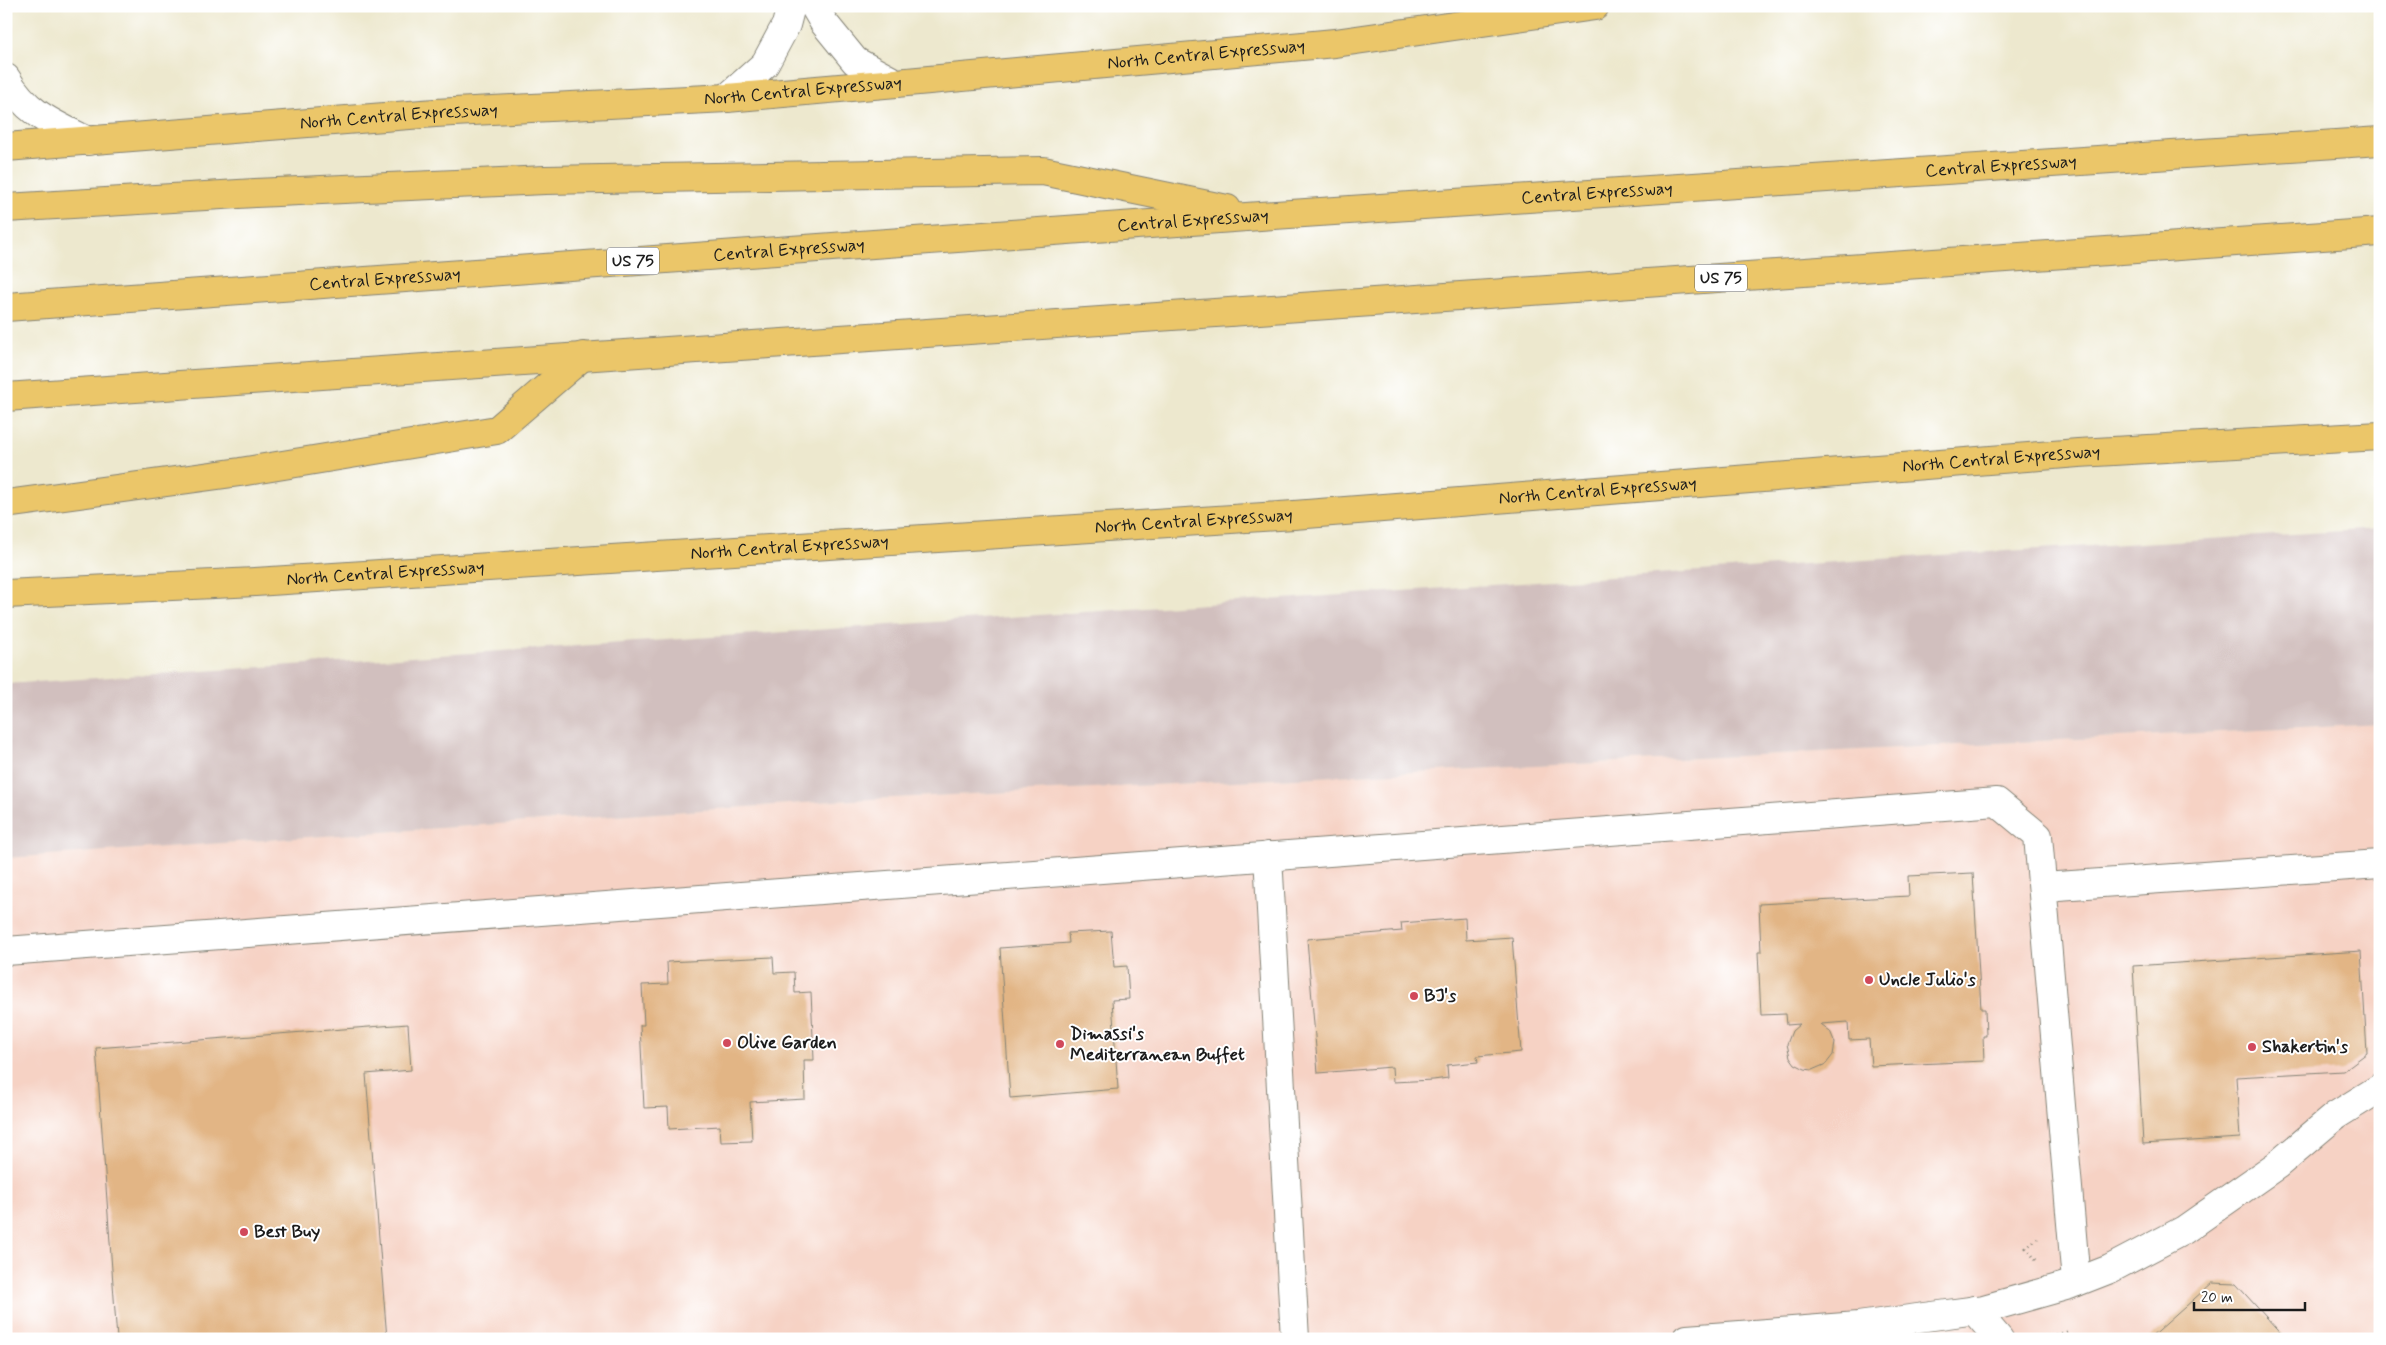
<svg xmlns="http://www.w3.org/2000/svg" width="2386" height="1345" font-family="Mynerve,sans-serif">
<rect width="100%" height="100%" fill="#fff"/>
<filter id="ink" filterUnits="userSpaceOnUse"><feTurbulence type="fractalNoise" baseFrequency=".02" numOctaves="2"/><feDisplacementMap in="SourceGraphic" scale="10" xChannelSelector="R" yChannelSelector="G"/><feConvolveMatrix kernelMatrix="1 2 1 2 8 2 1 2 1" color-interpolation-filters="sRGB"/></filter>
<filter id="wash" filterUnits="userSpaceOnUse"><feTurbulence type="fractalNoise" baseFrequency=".0096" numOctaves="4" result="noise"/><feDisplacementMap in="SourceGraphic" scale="20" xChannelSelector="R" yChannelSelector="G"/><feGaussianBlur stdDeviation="1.12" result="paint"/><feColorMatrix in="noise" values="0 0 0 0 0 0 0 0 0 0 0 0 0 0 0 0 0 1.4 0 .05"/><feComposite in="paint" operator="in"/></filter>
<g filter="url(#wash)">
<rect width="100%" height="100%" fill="#ede8ce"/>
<polygon fill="#f6d2c4" points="2380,724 2380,1339 6,1339 6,858 833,801"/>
<polygon fill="#d1bfbe" points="2380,529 2380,724 833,801 6,858 6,684 1956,554"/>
<g id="blocks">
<g fill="#e2b585">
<polygon points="1973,873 1981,1009 1985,1009 1986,1036 1983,1036 1984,1061 1871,1066 1869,1039 1849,1040 1848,1022 1821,1024 1830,1031 1835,1043 1833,1055 1826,1064 1812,1070 1805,1069 1795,1064 1790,1057 1787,1044 1792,1031 1800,1024 1787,1025 1786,1014 1761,1015 1758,952 1761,952 1759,904 1909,896 1908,876"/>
<polygon points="1465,918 1466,940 1512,937 1521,1052 1477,1056 1478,1062 1447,1065 1448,1078 1433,1080 1393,1082 1392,1067 1318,1073 1307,939 1402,931 1401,923"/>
<polygon points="1111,931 1114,967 1127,966 1129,999 1112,1000 1118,1089 1010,1098 1000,948 1069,943 1068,933"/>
<polygon points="2361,951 2367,1053 2343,1071 2236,1077 2240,1138 2143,1144 2133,966"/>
<polygon points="773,957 774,973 794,972 795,993 811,992 814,1060 804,1060 805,1099 750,1102 752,1141 721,1142 720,1126 669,1129 668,1107 644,1108 640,1025 644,1025 642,985 668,984 667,962"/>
<polygon points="408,1024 411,1070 366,1074 387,1339 117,1339 96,1048"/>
<polygon points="2212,1283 2236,1284 2286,1339 2149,1339"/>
</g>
</g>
</g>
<g filter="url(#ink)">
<use href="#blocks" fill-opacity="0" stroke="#848275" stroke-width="1"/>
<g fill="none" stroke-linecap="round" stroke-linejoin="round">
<defs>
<g id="minor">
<polyline points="814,6 824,23 855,61 896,83"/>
<path d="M6,78c21,36 46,45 82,63"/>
<polyline points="727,98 765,64 786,25 791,6"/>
<polyline points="1268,856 1295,1339"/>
<polyline points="2043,887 2380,864"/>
<polyline points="6,951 1997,802 2038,836 2076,1282"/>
<polyline points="1974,1310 1999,1339"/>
<polyline points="1687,1339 1858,1326 1940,1315 1984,1309 2069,1285 2110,1269 2184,1230 2277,1165 2335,1116 2380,1088"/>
</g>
<g id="major">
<path id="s1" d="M6,147l429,-34 292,-15 169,-15 439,-40 260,-37"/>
<path id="s2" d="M6,594l249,-12 1039,-67 784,-62 302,-17"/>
</g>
<g id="highway">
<polyline points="6,208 255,193 545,180 1043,171 1227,209"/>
<path id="s3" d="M6,307l1254,-91 1120,-75"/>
<polyline points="6,397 2380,232"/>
<polyline points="6,504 240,472 497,430 583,356"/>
</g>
</defs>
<use href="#minor" stroke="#848275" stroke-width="30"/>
<use href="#major" stroke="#848275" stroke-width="30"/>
<use href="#highway" stroke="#848275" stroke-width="30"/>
<g stroke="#848275" stroke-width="3" stroke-dasharray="1 4" stroke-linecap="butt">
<polyline points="2036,1260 2026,1248 2039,1237"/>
<polyline points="2042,1339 2070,1331"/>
</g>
<use href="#minor" stroke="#fff" stroke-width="28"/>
<use href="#major" stroke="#ebc669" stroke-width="28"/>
<use href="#highway" stroke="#ebc669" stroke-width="28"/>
</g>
</g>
<g fill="#d1495b" stroke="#fff" stroke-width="2">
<circle cx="1869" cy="980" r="5"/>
<circle cx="1414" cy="996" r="5"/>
<circle cx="727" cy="1043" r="5"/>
<circle cx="1060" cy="1044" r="5"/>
<circle cx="2252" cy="1047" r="5"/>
<circle cx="244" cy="1232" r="5"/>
</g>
<g text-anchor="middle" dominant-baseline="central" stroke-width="4" stroke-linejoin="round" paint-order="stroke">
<g fill="#fff" stroke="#606060" stroke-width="1">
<rect x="607" y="247.5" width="52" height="27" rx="4"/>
<rect x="1695" y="264.5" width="52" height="27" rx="4"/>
</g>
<g font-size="16" font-weight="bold" fill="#1c1c1c">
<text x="633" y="261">US 75</text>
<text x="1721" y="278">US 75</text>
</g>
<g font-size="18" fill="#1c1c1c" stroke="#fff">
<text stroke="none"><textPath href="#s1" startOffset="1204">North Central Expressway</textPath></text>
<text stroke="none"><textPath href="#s1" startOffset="799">North Central Expressway</textPath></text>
<text stroke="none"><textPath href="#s1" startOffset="394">North Central Expressway</textPath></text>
<text stroke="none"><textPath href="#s3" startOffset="2000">Central Expressway</textPath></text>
<text stroke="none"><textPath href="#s3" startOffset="1595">Central Expressway</textPath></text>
<text stroke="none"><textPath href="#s3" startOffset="1190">Central Expressway</textPath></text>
<text stroke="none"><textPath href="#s3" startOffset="785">Central Expressway</textPath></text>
<text stroke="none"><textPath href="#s3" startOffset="380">Central Expressway</textPath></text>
<text stroke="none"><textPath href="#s2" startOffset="2000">North Central Expressway</textPath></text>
<text stroke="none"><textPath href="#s2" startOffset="1595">North Central Expressway</textPath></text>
<text stroke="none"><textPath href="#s2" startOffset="1190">North Central Expressway</textPath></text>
<text stroke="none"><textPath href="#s2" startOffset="785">North Central Expressway</textPath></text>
<text stroke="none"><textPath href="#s2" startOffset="380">North Central Expressway</textPath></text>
</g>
<g font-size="18" font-weight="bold" fill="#1c1c1c" stroke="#fff" text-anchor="start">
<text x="1879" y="980">Uncle Julio's</text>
<text x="1424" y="996">BJ's</text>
<text x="1070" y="1034">Dimassi's<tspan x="1070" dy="21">Mediterranean Buffet</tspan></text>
<text x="737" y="1043">Olive Garden</text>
<text x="2262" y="1047">Shakertin's</text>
<text x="254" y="1232">Best Buy</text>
</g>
</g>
<rect width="2386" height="1345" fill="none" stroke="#fff" stroke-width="25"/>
<path d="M2194 1302v8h111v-8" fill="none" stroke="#1c1c1c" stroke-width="2.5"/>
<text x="2201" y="1302" font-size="15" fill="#1c1c1c" stroke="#ffffff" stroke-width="4" paint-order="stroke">20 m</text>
</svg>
